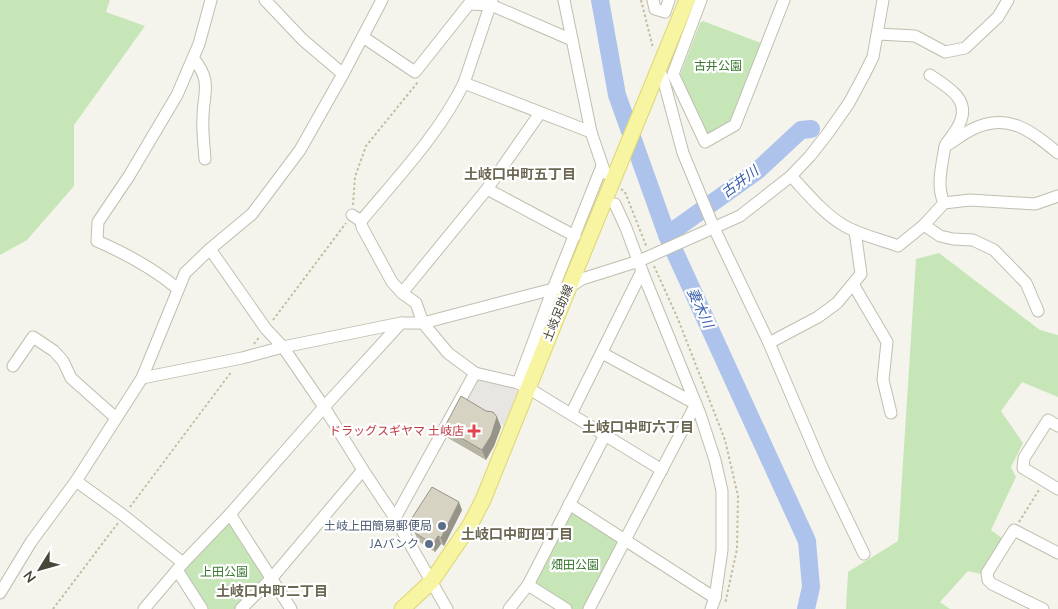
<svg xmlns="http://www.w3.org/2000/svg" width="1058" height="609" font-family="'Nunito Sans','Noto Sans JP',sans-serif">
<rect width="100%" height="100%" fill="#f5f4ec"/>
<g fill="#c6e6b8">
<polygon points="0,0 110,0 106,12 145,26 74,125 74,186 27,240 0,255"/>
<polygon points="703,21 761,43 762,46 732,122 708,135 680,75 700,23"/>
<polygon points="939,253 1040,330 1058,335 1058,397 1022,382 1001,411 1023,443 1011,467 1016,477 991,530 1002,538 981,574 968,571 940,602 950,609 846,609 848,572 898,541 916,259"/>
<polygon points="575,512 617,540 618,543 583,609 571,609 535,585 535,580 571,514"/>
<polygon points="228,519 264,577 235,609 205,609 183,570"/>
</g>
<polygon fill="#e7e6e3" points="477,376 522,388 505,427 463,404"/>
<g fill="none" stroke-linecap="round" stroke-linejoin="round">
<g stroke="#adc3ec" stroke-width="18">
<polyline points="600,0 617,95 667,235 807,541 811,587 806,609"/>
<polyline points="667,235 757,171 801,130 811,129"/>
</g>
<defs>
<g id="minor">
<polyline points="265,0 303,40 343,74"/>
<polyline points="564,0 591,132 605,173"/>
<polyline points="653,0 655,9 665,12 669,0"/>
<polyline points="701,0 673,74 705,142 735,125 784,0"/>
<polyline points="878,34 915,36 945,52 965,48 998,17 1008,0"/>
<polyline points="363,37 415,72 469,4 491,5 572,40"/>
<path d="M193,58c19,23 11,32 10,58 -1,14 1,29 2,43"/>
<polyline points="658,70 663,78 683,153 714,228 769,343 822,467 864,554"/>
<path d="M930,75c16,11 39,23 31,45 -3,9 -10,17 -15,24"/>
<polyline points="464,83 492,0"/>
<path d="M791,176c16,17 32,37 52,49 16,10 37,14 55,21l26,-21 20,-22 26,-3 65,4 23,-8"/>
<polyline points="487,189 575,236"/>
<path d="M944,203c-8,-17 -2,-38 1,-57 9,-4 17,-12 26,-16 36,-19 60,1 87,23"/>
<polyline points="615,204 626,228 642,271 700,414 715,460 722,491 722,550 715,598 711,609"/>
<polyline points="352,215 361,221 362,227 392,282 402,293 416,303 423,323 448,353 475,373 518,383 528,388 662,470"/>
<path d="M361,221c36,-43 78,-87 103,-138l127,49"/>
<polyline points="924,225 940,236 953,239 973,240 994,250 1026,283 1038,311"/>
<polyline points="210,249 266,329 283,347 324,407 363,470 395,518 447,609"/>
<polyline points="853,284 887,342 883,380 891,413"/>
<path d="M178,289c-25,-21 -51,-35 -81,-48l1,-19 31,-46 48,-81 22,-51 12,-44"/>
<polyline points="402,293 487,189 540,113"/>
<polyline points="769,343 818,317 837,303 861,274 855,231"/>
<polyline points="13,366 33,337 54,351 63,361 71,378 116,418"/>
<polyline points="142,378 242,358 283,347 401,323 423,323 553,289 568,288 582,279 639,261 740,216 791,176 810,156 828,133 849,103 864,75 873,57 883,0"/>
<polyline points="518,383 553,289 602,166"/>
<polyline points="571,414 642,271"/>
<polyline points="1058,426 1048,420 1024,458 1023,468 1058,489"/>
<polyline points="76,481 123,515 183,563"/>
<polyline points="569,504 715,598"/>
<polyline points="230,514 291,609"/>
<polyline points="395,518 475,373"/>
<polyline points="177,570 202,609"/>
<polyline points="528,585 566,609"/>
<polyline points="0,593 31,542 76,481 142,378 185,273 210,249 252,214 300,150 343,74 382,0"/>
<polyline points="144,609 183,563 230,514 324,407 401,323"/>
<polyline points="241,609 271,579 363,470"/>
<polyline points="509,609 528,585 605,435"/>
<polyline points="589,609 696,404 602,353"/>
<polyline points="1043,609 992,584 988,580 987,573 1014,530 1058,553"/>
</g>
<path id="major" d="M402,609l29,-27 39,-57 13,-25c67,-167 135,-334 204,-500"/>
</defs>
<use href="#minor" stroke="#c0beaf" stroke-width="13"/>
<use href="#major" stroke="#dcd672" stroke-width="17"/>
<g stroke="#c1bda1" stroke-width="2" stroke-dasharray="2.5 2.5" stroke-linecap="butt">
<polyline points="641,0 653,48"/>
<polyline points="621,189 625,192 647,248"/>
<polyline points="353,205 355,177 366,146 418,82"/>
<polyline points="654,266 678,319 725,440 738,496 737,549 725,604"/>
<polyline points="273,320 346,223"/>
<polyline points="254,344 260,336"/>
<polyline points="130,507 232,371"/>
<polyline points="1019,522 1039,490"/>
<polyline points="53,609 118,523"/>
</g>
<use href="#minor" stroke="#fff" stroke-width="11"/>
<use href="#major" stroke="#f7f4a2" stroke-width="15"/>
</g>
<g fill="#b8b5a7">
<polygon points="497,417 501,427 494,446 486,460 448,438 444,428"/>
<polygon points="462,510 444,546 441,544 435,552 418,541 415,533"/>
</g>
<g fill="#969488">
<polygon points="497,417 501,427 494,446 486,460 482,450"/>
<polygon points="459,502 462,510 444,546 441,538"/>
<polygon points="438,536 441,544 435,552 433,544"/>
</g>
<g fill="#d6d3c2" stroke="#969488">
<polygon points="461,396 486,411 493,412 497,417 491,436 482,450 444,428"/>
<polygon points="432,487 459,502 441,538 438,536 433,544 415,533 412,518"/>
</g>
<path fill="#e0444e" stroke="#fff" stroke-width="2" d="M471.5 423.5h5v5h5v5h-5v5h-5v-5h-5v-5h5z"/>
<g fill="#5c6f8a" stroke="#fff" stroke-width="2">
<circle cx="442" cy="526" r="5"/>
<circle cx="429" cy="544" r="5"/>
</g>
<g text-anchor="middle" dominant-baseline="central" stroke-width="4.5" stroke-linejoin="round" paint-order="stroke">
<g font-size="12" fill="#3a7830" stroke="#fff">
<text x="718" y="66">古井公園</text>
<text x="575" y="565">畑田公園</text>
<text x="224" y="572">上田公園</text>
</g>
<g font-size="12" fill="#49473a" stroke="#fff">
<text transform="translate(558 313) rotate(-68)">土岐足助線</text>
</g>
<g font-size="12" fill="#be3a42" stroke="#fff" text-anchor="end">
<text x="464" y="431">ドラッグスギヤマ 土岐店</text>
</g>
<g font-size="12" fill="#4e5e75" stroke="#fff" text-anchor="end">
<text x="432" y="526">土岐上田簡易郵便局</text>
<text x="419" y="544">JAバンク</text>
</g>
<g font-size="14" font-weight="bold" fill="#6b6752" stroke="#fff">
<text x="520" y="174">土岐口中町五丁目</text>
<text x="638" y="427">土岐口中町六丁目</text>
<text x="517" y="534">土岐口中町四丁目</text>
<text x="272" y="591">土岐口中町二丁目</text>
</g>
<g font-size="14" font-style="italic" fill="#3960ae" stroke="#fff">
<text transform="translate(740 182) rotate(-37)">古井川</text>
<text transform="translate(700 308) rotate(65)">妻木川</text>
</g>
</g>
<g transform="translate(40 569) rotate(233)" stroke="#ffffff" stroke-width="4" paint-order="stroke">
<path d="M0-4L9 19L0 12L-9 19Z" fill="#49473a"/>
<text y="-8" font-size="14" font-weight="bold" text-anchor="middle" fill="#49473a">N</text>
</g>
</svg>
